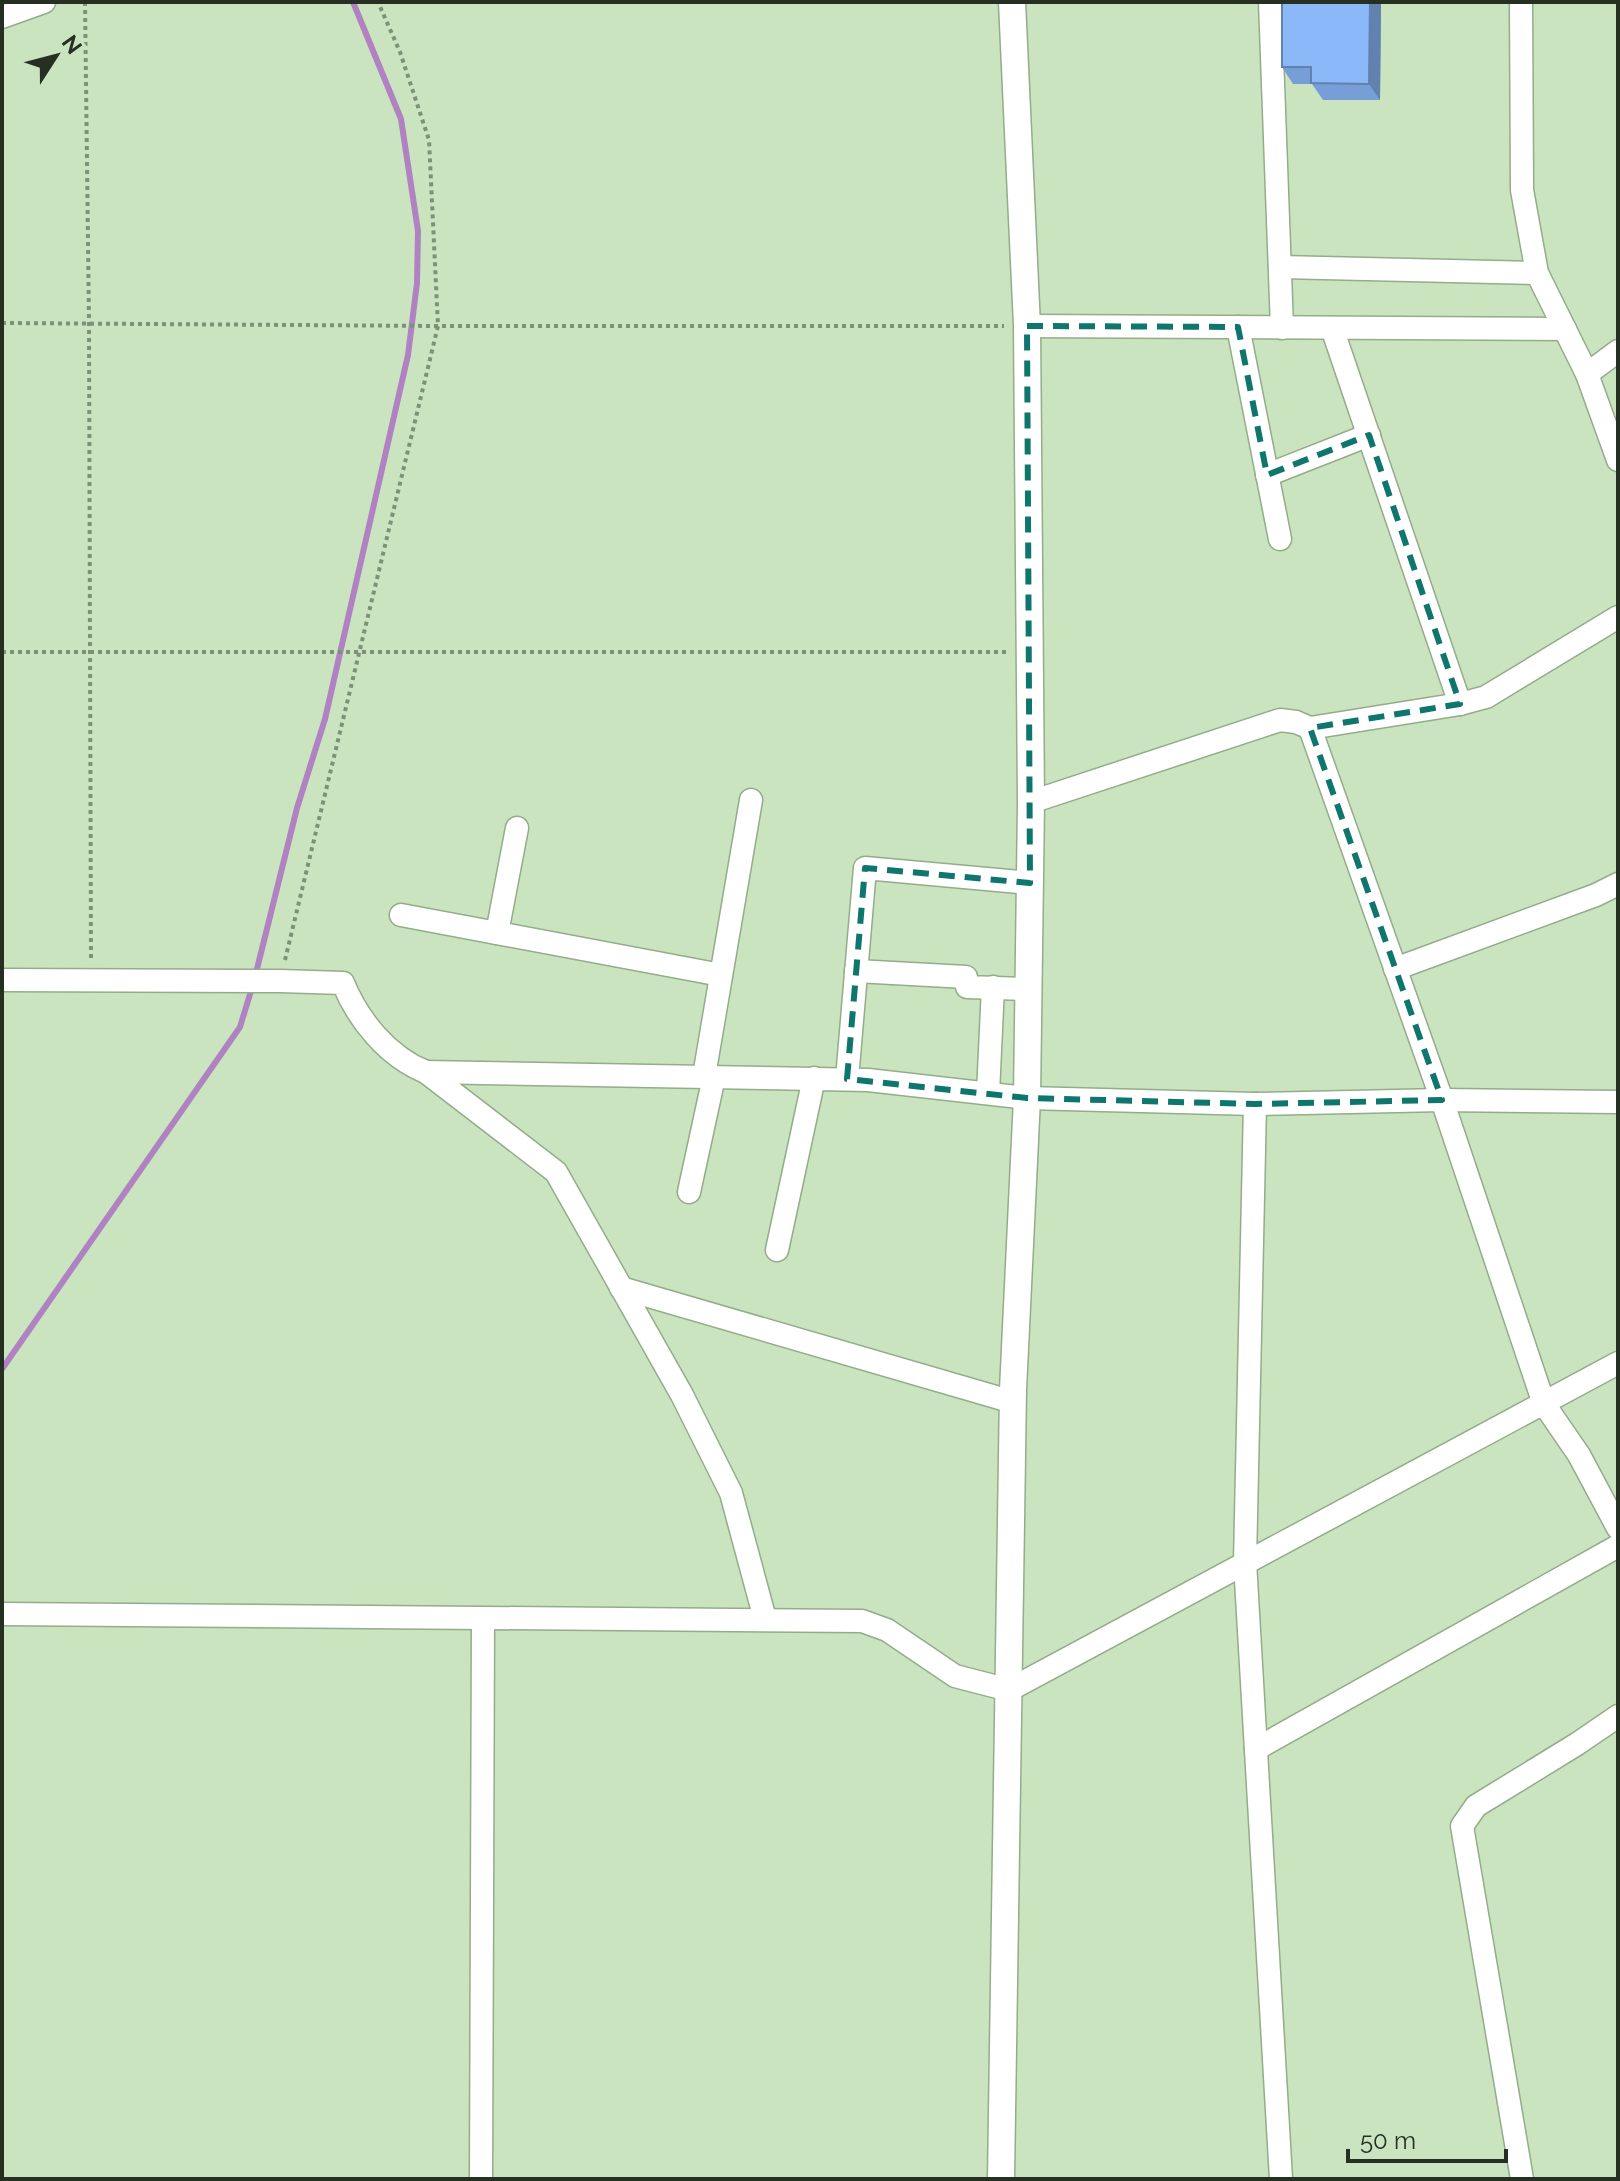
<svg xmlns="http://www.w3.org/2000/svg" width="1620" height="2181" font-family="Raleway,sans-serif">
<rect width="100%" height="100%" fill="#cae4c0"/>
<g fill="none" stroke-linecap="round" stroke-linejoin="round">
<polyline stroke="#b182c2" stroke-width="6" points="2,1369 240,1027 254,981 297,808 325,719 408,355 417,283 418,231 401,119 353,2"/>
<defs>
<g id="minor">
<polyline points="1270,2 1282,328"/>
<polyline points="1521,2 1522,190 1537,273 1587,374 1618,460"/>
<polyline points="2,17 44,2"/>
<polyline points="1280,267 1537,273"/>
<polyline points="1027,326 1565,329"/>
<polyline points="1238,327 1280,539"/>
<polyline points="1332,328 1460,704"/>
<polyline points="1587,374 1618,351"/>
<polyline points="1267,475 1369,435"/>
<polyline points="1310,728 1442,1100 1544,1404 1579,1455 1618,1528"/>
<polyline points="1031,802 1280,720 1296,722 1310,728 1460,704 1486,697 1618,617"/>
<polyline points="401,915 721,975"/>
<polyline points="497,933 517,828"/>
<polyline points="1395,969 1596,895 1618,884"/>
<polyline points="856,971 966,977 967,987 1029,989"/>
<path d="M2,980l278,1 63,2c15,37 45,74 83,89l130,100 126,223 49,98 34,126"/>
<polyline points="426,1072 868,1080 1027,1098 1255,1104 1442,1100 1618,1102"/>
<polyline points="704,1076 751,800"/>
<polyline points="847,1079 865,868 1030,883"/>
<polyline points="988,1093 993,987"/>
<polyline points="1255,1104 1245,1562 1281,2179"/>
<polyline points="689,1192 714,1077"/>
<polyline points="777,1250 814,1078"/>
<polyline points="621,1288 1013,1402"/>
<polyline points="2,1614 862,1621 887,1630 955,1676 1009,1690 1618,1363"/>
<polyline points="1256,1749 1618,1546"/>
<polyline points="481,2179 483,1619"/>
<polyline points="1522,2179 1462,1826 1476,1806 1577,1744 1618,1716"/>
</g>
<polyline id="tertiary" points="1001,2179 1013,1390 1027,1098 1031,802 1027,326 1012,2"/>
</defs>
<use href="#minor" stroke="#93ac8a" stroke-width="25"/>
<use href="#tertiary" stroke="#93ac8a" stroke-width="29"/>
<g stroke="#7e9177" stroke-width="4" stroke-dasharray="4 4" stroke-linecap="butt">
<polyline points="85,2 89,322 91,960"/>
<polyline points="2,323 438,326 1004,326"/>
<polyline points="2,652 1008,652"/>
<polyline points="285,960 438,326 429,140 400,52 378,2"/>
</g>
<use href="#minor" stroke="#fff" stroke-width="22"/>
<use href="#tertiary" stroke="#fff" stroke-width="26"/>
</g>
<polygon fill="#779ed6" points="1282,2 1381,2 1380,100 1323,100 1312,84 1293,84 1282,67"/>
<polygon fill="#6181ae" points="1370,2 1381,2 1380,100 1369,84"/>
<polygon fill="#8ab8f9" stroke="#6181ae" stroke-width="2" points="1282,2 1370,2 1369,84 1311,83 1311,67 1282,67"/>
<path fill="none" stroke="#0f766e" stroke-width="6" stroke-dasharray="16 10" stroke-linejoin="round" d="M1027,326l211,1 29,148 102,-40 91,269 -150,24 132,372 -187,4 -228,-6 -180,-19 18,-211 165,15z"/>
<rect width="1620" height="2181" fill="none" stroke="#263022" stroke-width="8"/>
<g transform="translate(56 56) rotate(54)" stroke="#cae4c0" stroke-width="6" paint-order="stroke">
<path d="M0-6L14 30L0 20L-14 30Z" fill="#263022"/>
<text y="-12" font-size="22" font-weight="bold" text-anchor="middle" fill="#263022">N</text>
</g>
<path d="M1348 2149v12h158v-12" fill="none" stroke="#263022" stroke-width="4"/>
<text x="1360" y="2149" font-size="24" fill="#263022" stroke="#cae4c0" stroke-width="6" paint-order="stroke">50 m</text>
</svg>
